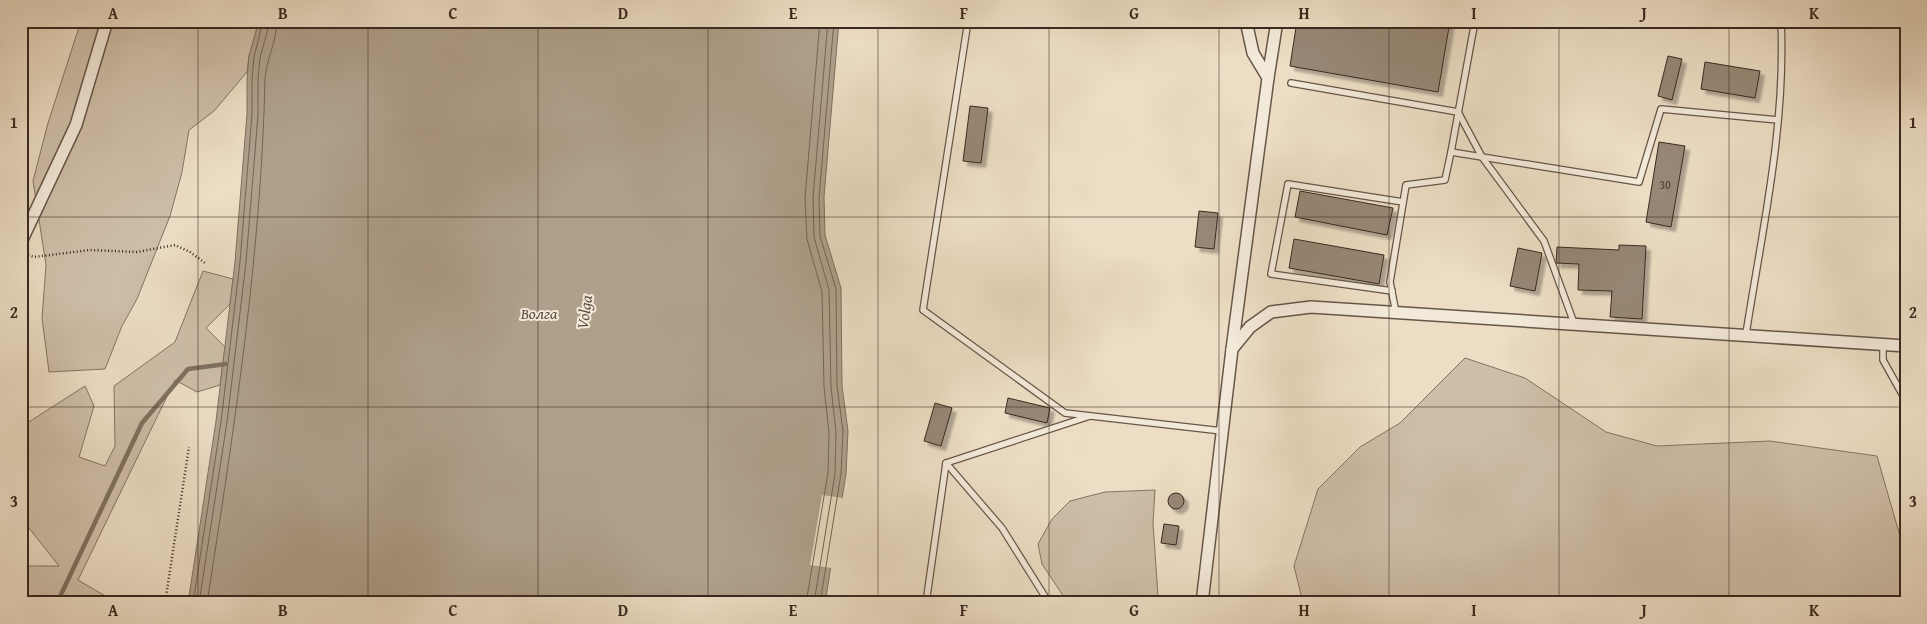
<svg xmlns="http://www.w3.org/2000/svg" width="1927" height="624" font-family="'Gentium Book Plus',serif">
<defs>
<filter id="shadow"><feDropShadow dx="4.5" dy="4.5" stdDeviation="1" flood-color="#0004"/></filter>
</defs>
<rect width="100%" height="100%" fill="#ecddc4"/>
<filter id="stains"><feTurbulence type="fractalNoise" baseFrequency=".004" numOctaves="4"/><feColorMatrix values="0 0 0 0 .2 0 0 0 0 .09 0 0 0 0 .02 0 0 0 .5 -.17"/></filter>
<radialGradient id="worn" r=".72"><stop offset=".6" stop-color="#630" stop-opacity="0"/><stop offset="1" stop-color="#630" stop-opacity=".3"/></radialGradient>
<g fill="#cebea8" stroke="#847464">
<polygon points="81,21 259,21 249,56 247,72 214,111 189,130 182,172 170,216 137,299 122,326 105,369 49,372 42,318 46,265 33,181 48,123"/>
<polygon points="203,271 233,279 230,304 206,328 225,347 220,385 197,392 175,380 78,580 107,597 110,603 21,603 21,566 59,566 21,518 21,427 85,386 94,406 79,457 105,466 115,446 114,386 175,342"/>
<polygon points="1465,358 1525,378 1606,432 1657,446 1770,441 1877,456 1906,557 1906,603 1303,603 1294,566 1318,489 1360,447 1400,423"/>
<polygon points="1155,490 1153,523 1158,596 1154,603 1068,603 1042,564 1038,544 1052,519 1070,501 1105,492"/>
</g>
<polygon fill="#afa08c" stroke="#807060" points="259,21 839,21 824,197 825,235 841,288 842,386 848,431 846,474 825,603 188,603 216,421 235,262 247,114 247,79 249,56"/>
<polygon fill="#ecddc4" points="822,495 843,498 832,568 810,565"/>
<g fill="none" stroke-linecap="round" stroke-linejoin="round">
<g stroke="#746456" stroke-width="1">
<polyline points="193,603 221,422 240,262 252,114 252,79 254,57 263,21"/>
<polyline points="199,603 227,422 246,262 258,115 258,79 260,58 270,21"/>
<path d="M207,603c27,-173 54,-347 58,-523 1,-20 12,-39 12,-59"/>
<polyline points="806,603 828,473 829,432 824,387 822,292 807,239 805,198 820,21"/>
<polyline points="814,603 835,474 836,432 831,387 829,290 814,237 813,198 828,21"/>
<polyline points="820,603 841,474 843,431 837,386 836,289 820,236 819,198 834,21"/>
</g>
<polyline stroke="#807060" stroke-width="4.5" points="57,603 142,423 188,369 226,364"/>
</g>
<g fill="#978775" stroke="#3a291f" filter="url(#shadow)">
<polygon points="1297,21 1450,21 1438,92 1290,66"/>
<polygon points="1668,56 1682,59 1672,100 1658,96"/>
<polygon points="1705,62 1760,71 1755,98 1701,89"/>
<polygon points="970,106 988,108 981,163 963,161"/>
<polygon points="1659,142 1685,146 1671,227 1646,222"/>
<polygon points="1300,191 1393,208 1387,235 1295,217"/>
<polygon points="1199,211 1218,213 1214,249 1195,247"/>
<polygon points="1294,239 1384,255 1379,284 1289,268"/>
<polygon points="1619,245 1646,246 1642,319 1610,317 1612,291 1578,290 1579,264 1556,263 1557,247 1619,250"/>
<polygon points="1518,248 1542,253 1535,291 1510,286"/>
<polygon points="1008,398 1050,408 1047,423 1005,413"/>
<polygon points="935,403 952,408 941,446 924,441"/>
<circle cx="1176" cy="501" r="8"/>
<polygon points="1164,524 1179,526 1176,545 1161,543"/>
</g>
<g fill="none" stroke-linecap="round" stroke-linejoin="round">
<defs>
<g id="lane">
<polyline points="968,21 923,310 1065,413 1222,431"/>
<polyline points="1475,21 1451,152 1639,182 1661,109 1778,120"/>
<polyline points="1291,83 1458,112 1482,157 1544,241 1574,323"/>
<polyline points="1392,291 1271,274 1288,184 1403,202"/>
<polyline points="1396,313 1390,282 1406,185 1445,180 1451,152"/>
<path d="M1746,334c16,-103 40,-208 35,-313"/>
<polyline points="1883,344 1883,360 1906,401"/>
<polyline points="946,463 1002,528 1049,603"/>
<polyline points="926,603 946,463 1090,416"/>
</g>
<g id="street">
<polyline points="1268,78 1277,21"/>
<polyline points="21,242 76,125 107,21"/>
<polyline points="1232,349 1250,327 1271,312 1311,307 1906,346"/>
<polyline points="1202,603 1232,349 1268,78 1253,53 1246,21"/>
</g>
</defs>
<use href="#lane" stroke="#665648" stroke-width="8"/>
<use href="#street" stroke="#665648" stroke-width="14"/>
<g stroke="#3a291f" stroke-width="2.5" stroke-dasharray="1 2.5" stroke-linecap="butt">
<polyline points="25,254 34,257 90,250 137,252 175,245 190,252 205,263"/>
<polyline points="165,603 189,447"/>
</g>
<use href="#lane" stroke="#f3e9d9" stroke-width="5.5"/>
<use href="#street" stroke="#f3e9d9" stroke-width="11"/>
</g>
<path fill="none" stroke="#3a291f" stroke-width="1" stroke-opacity="0.55" d="M198,21v582M368,21v582M538,21v582M708,21v582M878,21v582M1049,21v582M1219,21v582M1389,21v582M1559,21v582M1729,21v582M21,217h1885M21,407h1885"/>
<g text-anchor="middle" dominant-baseline="central" stroke-width="4" stroke-linejoin="round" paint-order="stroke">
<g font-size="12" fill="#514034">
<text x="1665" y="184">30</text>
</g>
<g font-size="16" font-style="italic" fill="#5d4d40" stroke="#f3e9d9">
<text transform="translate(584 312) rotate(-82)">Volga</text>
<text x="539" y="313">Волга</text>
</g>
</g>
<rect width="1927" height="624" fill="none" stroke="#ecddc4" stroke-width="55"/>
<rect x="28" y="28" width="1872" height="568" fill="none" stroke="#3a291f" stroke-width="2"/>
<g font-size="16" text-anchor="middle" font-weight="bold" fill="#3a291f">
<text x="113" y="19">A</text>
<text x="283" y="19">B</text>
<text x="453" y="19">C</text>
<text x="623" y="19">D</text>
<text x="793" y="19">E</text>
<text x="964" y="19">F</text>
<text x="1134" y="19">G</text>
<text x="1304" y="19">H</text>
<text x="1474" y="19">I</text>
<text x="1644" y="19">J</text>
<text x="1814" y="19">K</text>
<text x="14" y="128">1</text>
<text x="1913" y="128">1</text>
<text x="14" y="318">2</text>
<text x="1913" y="318">2</text>
<text x="14" y="507">3</text>
<text x="1913" y="507">3</text>
<text x="113" y="616">A</text>
<text x="283" y="616">B</text>
<text x="453" y="616">C</text>
<text x="623" y="616">D</text>
<text x="793" y="616">E</text>
<text x="964" y="616">F</text>
<text x="1134" y="616">G</text>
<text x="1304" y="616">H</text>
<text x="1474" y="616">I</text>
<text x="1644" y="616">J</text>
<text x="1814" y="616">K</text>
</g>
<rect width="100%" height="100%" filter="url(#stains)"/>
<rect width="100%" height="100%" fill="url(#worn)"/>
</svg>
